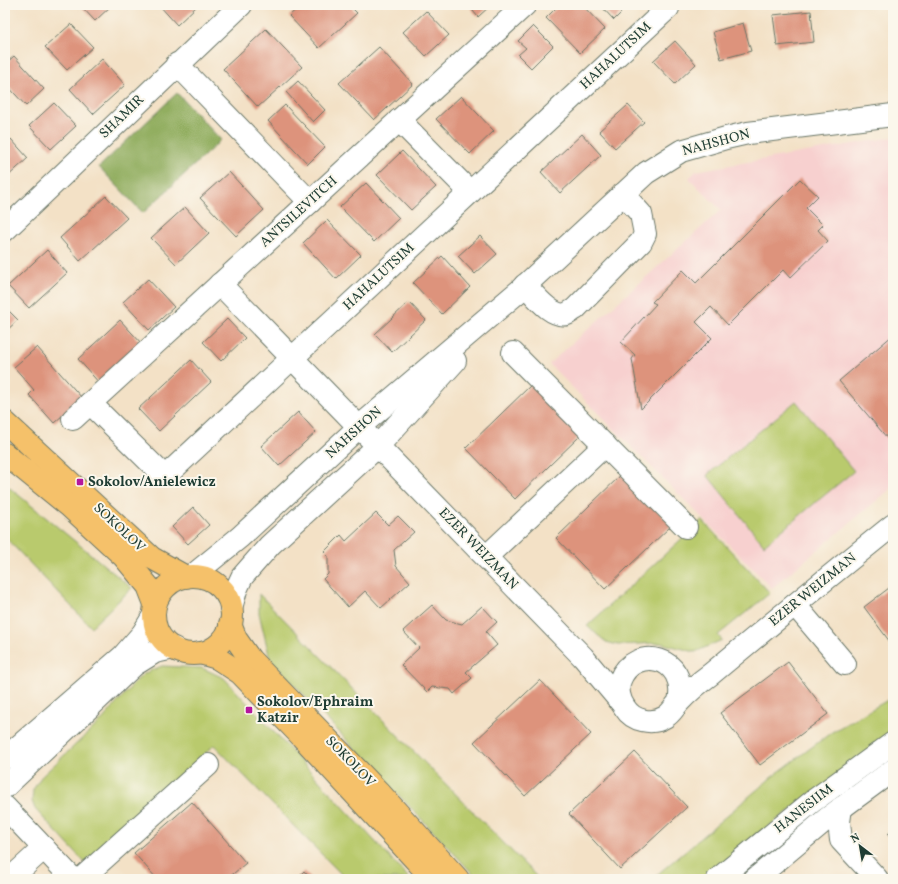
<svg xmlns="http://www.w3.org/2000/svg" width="898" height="884" font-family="Vollkorn,serif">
<rect width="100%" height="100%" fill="#fbf7ec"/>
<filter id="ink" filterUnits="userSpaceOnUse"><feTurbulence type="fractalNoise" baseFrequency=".025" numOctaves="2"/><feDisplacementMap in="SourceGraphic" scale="8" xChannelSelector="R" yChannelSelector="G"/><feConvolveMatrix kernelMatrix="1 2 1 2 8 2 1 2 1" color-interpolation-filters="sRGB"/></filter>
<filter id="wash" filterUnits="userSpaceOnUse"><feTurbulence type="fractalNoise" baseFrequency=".012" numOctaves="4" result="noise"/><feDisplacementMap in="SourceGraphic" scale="16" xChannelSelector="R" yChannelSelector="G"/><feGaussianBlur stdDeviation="0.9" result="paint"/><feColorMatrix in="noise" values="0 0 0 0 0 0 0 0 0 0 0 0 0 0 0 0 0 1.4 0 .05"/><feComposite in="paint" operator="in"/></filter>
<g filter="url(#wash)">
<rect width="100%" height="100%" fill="#f3e1c6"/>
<polygon fill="#f7d0cf" points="893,137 893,487 772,588 549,364 721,210 689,178 696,171"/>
<g fill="#b9ca6d" stroke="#6c8450">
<polygon points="796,401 854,471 764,545 707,475"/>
<polygon points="5,484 132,588 91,627 5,537"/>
<polygon points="702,520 770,593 718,635 722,640 695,652 660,643 618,645 606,642 587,626"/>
<polygon points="259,594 539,879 478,879 270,659 259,613"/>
<polygon points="162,666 202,668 224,678 408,877 406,879 346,879 214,745 88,866 35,809 32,801 33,790 41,777 102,720 136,681 145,673"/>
<polygon points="893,697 893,735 778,819 705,879 652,879 772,777 832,732"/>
</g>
<polygon fill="#92ae60" stroke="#58764a" points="177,93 221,140 143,213 99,167"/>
<g id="blocks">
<g fill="#dd937c">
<polygon points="80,5 112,5 95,21"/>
<polygon points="159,5 198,5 177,25"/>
<polygon points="301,5 349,5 357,13 319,48 289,16"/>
<polygon points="468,5 491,5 478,17"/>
<polygon points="559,5 582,5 605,29 580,53 546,18"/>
<polygon points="600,5 629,5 614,20"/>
<polygon points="426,11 449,35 426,56 403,32"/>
<polygon points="811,11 814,42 777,46 773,15"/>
<polygon points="743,23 751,51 721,59 713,32"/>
<polygon points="71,24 93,47 67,70 45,47"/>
<polygon points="533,26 553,46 531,68 518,55 526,48 518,41"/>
<polygon points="266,29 302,67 258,107 223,69"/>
<polygon points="675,41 696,64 675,84 653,61"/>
<polygon points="379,47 413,84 374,120 339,83"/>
<polygon points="14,56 44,89 26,106 5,83 5,64"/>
<polygon points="102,59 125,85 93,114 70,89"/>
<polygon points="298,81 325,110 313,122 286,92"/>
<polygon points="461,96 494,131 470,154 436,119"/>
<polygon points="54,103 76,126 51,149 29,126"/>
<polygon points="285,105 325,147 308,164 268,121"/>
<polygon points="628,105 644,122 615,148 599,131"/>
<polygon points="582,134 601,155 560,193 541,172"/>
<polygon points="11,139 28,158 5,179 5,144"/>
<polygon points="402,151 436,187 411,210 377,175"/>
<polygon points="229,172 264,210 236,236 200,198"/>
<polygon points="800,179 818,196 806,208 823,225 818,230 828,241 790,278 783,270 728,325 711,307 696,322 712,338 641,409 632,359 635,355 621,342 656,304 652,302 683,270 696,283"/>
<polygon points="366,183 399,218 374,242 340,207"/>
<polygon points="106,196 127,218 80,261 60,238"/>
<polygon points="185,207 209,233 176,264 151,238"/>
<polygon points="327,220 361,255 336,279 303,243"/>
<polygon points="480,236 497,254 475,274 458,256"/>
<polygon points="47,250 67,273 29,308 8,286"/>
<polygon points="442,256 470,287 442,314 413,283"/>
<polygon points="148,279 174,307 149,330 123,302"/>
<polygon points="409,302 426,320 392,352 375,334"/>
<polygon points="5,307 18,320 5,332"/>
<polygon points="227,319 245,338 221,361 203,342"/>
<polygon points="120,320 143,345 100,384 78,359"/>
<polygon points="893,335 893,445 839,381"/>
<polygon points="37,347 82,398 54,423 29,395 34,390 14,367"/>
<polygon points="191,360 211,382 159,431 138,409"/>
<polygon points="532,384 581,435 515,499 466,448"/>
<polygon points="298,412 316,432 279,466 261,446"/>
<polygon points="622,474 672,525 605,589 556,538"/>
<polygon points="193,507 209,525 188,544 172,527"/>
<polygon points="376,513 388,525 398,516 414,532 394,550 396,566 410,582 381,608 365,591 348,607 323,579 328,574 328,556 324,552 341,535 346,541"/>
<polygon points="893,585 893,646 864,607"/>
<polygon points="432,605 446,620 462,624 482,606 497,622 486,632 497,645 466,672 472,678 454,694 450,689 432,687 427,692 401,665 419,648 403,631"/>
<polygon points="788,662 828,714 760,765 720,713"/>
<polygon points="540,680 591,734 525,796 474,742"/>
<polygon points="635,752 687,807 620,869 569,814"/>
<polygon points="192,802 246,863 227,879 157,879 134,853"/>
<polygon points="893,829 893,840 888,834"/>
<polygon points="304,871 311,879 296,879"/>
</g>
</g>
</g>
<g filter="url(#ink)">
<use href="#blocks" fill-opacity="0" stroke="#697667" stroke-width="1"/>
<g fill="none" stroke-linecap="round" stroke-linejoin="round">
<defs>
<g id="minor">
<polyline points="177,64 310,202"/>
<polyline points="399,120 470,192"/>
<polyline points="5,230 241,5"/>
<polyline points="220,284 583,657 620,701"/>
<path d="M525,285c10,10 26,33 42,29 2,-1 6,-4 8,-5l66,-67 4,-8 -4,-20 -18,-20"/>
<polyline points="513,353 686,527"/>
<polyline points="90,403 161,473 170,472 668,8"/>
<polyline points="73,419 525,5"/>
<polyline points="486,557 605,445"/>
<polyline points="192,576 240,537 359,427 518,292 646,173 681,151 726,138 748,133 893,115"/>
<polyline points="795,605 845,664"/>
<polyline points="231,608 236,590 242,577 270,545 378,446 455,361"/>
<path d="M679,702c10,-46 -45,-58 -59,-22 -3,9 -1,20 5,28 8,13 27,17 40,9 7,-4 9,-10 14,-15 9,-10 21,-20 32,-28 60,-50 121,-100 182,-149"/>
<polyline points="5,758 123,656 143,633 154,615"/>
<polyline points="5,787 134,665 155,652 174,648"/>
<polyline points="5,807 73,879"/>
<polyline points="841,808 839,822 841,840 877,879"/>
<polyline points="10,879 44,848"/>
<polyline points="81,879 208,765"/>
<polyline points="718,879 813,801 893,743"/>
<polyline points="755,879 829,817 893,770"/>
</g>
<g id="major">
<polyline points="5,422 152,558 186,577"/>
<polyline points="5,454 69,506 124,557 148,586 155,604"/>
<circle cx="193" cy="615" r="39"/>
<polyline points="230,624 236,639 250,659 379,792 458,879"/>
<polyline points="200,653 217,658 240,673 302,737 433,879"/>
</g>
</defs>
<use href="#minor" stroke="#697667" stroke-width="24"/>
<use href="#major" stroke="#697667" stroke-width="24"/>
<use href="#minor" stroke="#fff" stroke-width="22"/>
<use href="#major" stroke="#f5c16b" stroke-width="22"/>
</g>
</g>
<g fill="#b5179e" stroke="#fbf7ec" stroke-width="1.5">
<rect x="76" y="478" width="8" height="8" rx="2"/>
<rect x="245" y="706" width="8" height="8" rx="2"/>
</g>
<g text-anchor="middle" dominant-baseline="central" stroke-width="4" stroke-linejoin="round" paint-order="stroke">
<g font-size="14" fill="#1f3d34" stroke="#fbf7ec">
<text transform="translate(616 56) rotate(-43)">HAHALUTSIM</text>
<text transform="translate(122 117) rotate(-44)">SHAMIR</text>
<text transform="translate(716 143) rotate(-15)">NAHSHON</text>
<text transform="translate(299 212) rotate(-42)">ANTSILEVITCH</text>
<text transform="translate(379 277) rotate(-43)">HAHALUTSIM</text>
<text transform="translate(354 433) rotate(-42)">NAHSHON</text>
<text transform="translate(119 528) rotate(43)">SOKOLOV</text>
<text transform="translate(478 549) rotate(46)">EZER WEIZMAN</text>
<text transform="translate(813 590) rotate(-39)">EZER WEIZMAN</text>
<text transform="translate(350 762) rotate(46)">SOKOLOV</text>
<text transform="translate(804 809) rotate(-38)">HANESIIM</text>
</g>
<g font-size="14" font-weight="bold" fill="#1f3d34" stroke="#fbf7ec" text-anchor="start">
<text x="88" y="482">Sokolov/Anielewicz</text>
<text x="257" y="702">Sokolov/Ephraim<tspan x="257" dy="16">Katzir</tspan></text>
</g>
</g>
<rect width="898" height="884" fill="none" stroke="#fbf7ec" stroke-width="20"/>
<g transform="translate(860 846) rotate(329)" stroke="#fbf7ec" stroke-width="3" paint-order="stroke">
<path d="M0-3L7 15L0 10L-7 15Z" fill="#1f3d34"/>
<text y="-6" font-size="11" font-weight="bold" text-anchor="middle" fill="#1f3d34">N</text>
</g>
</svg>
